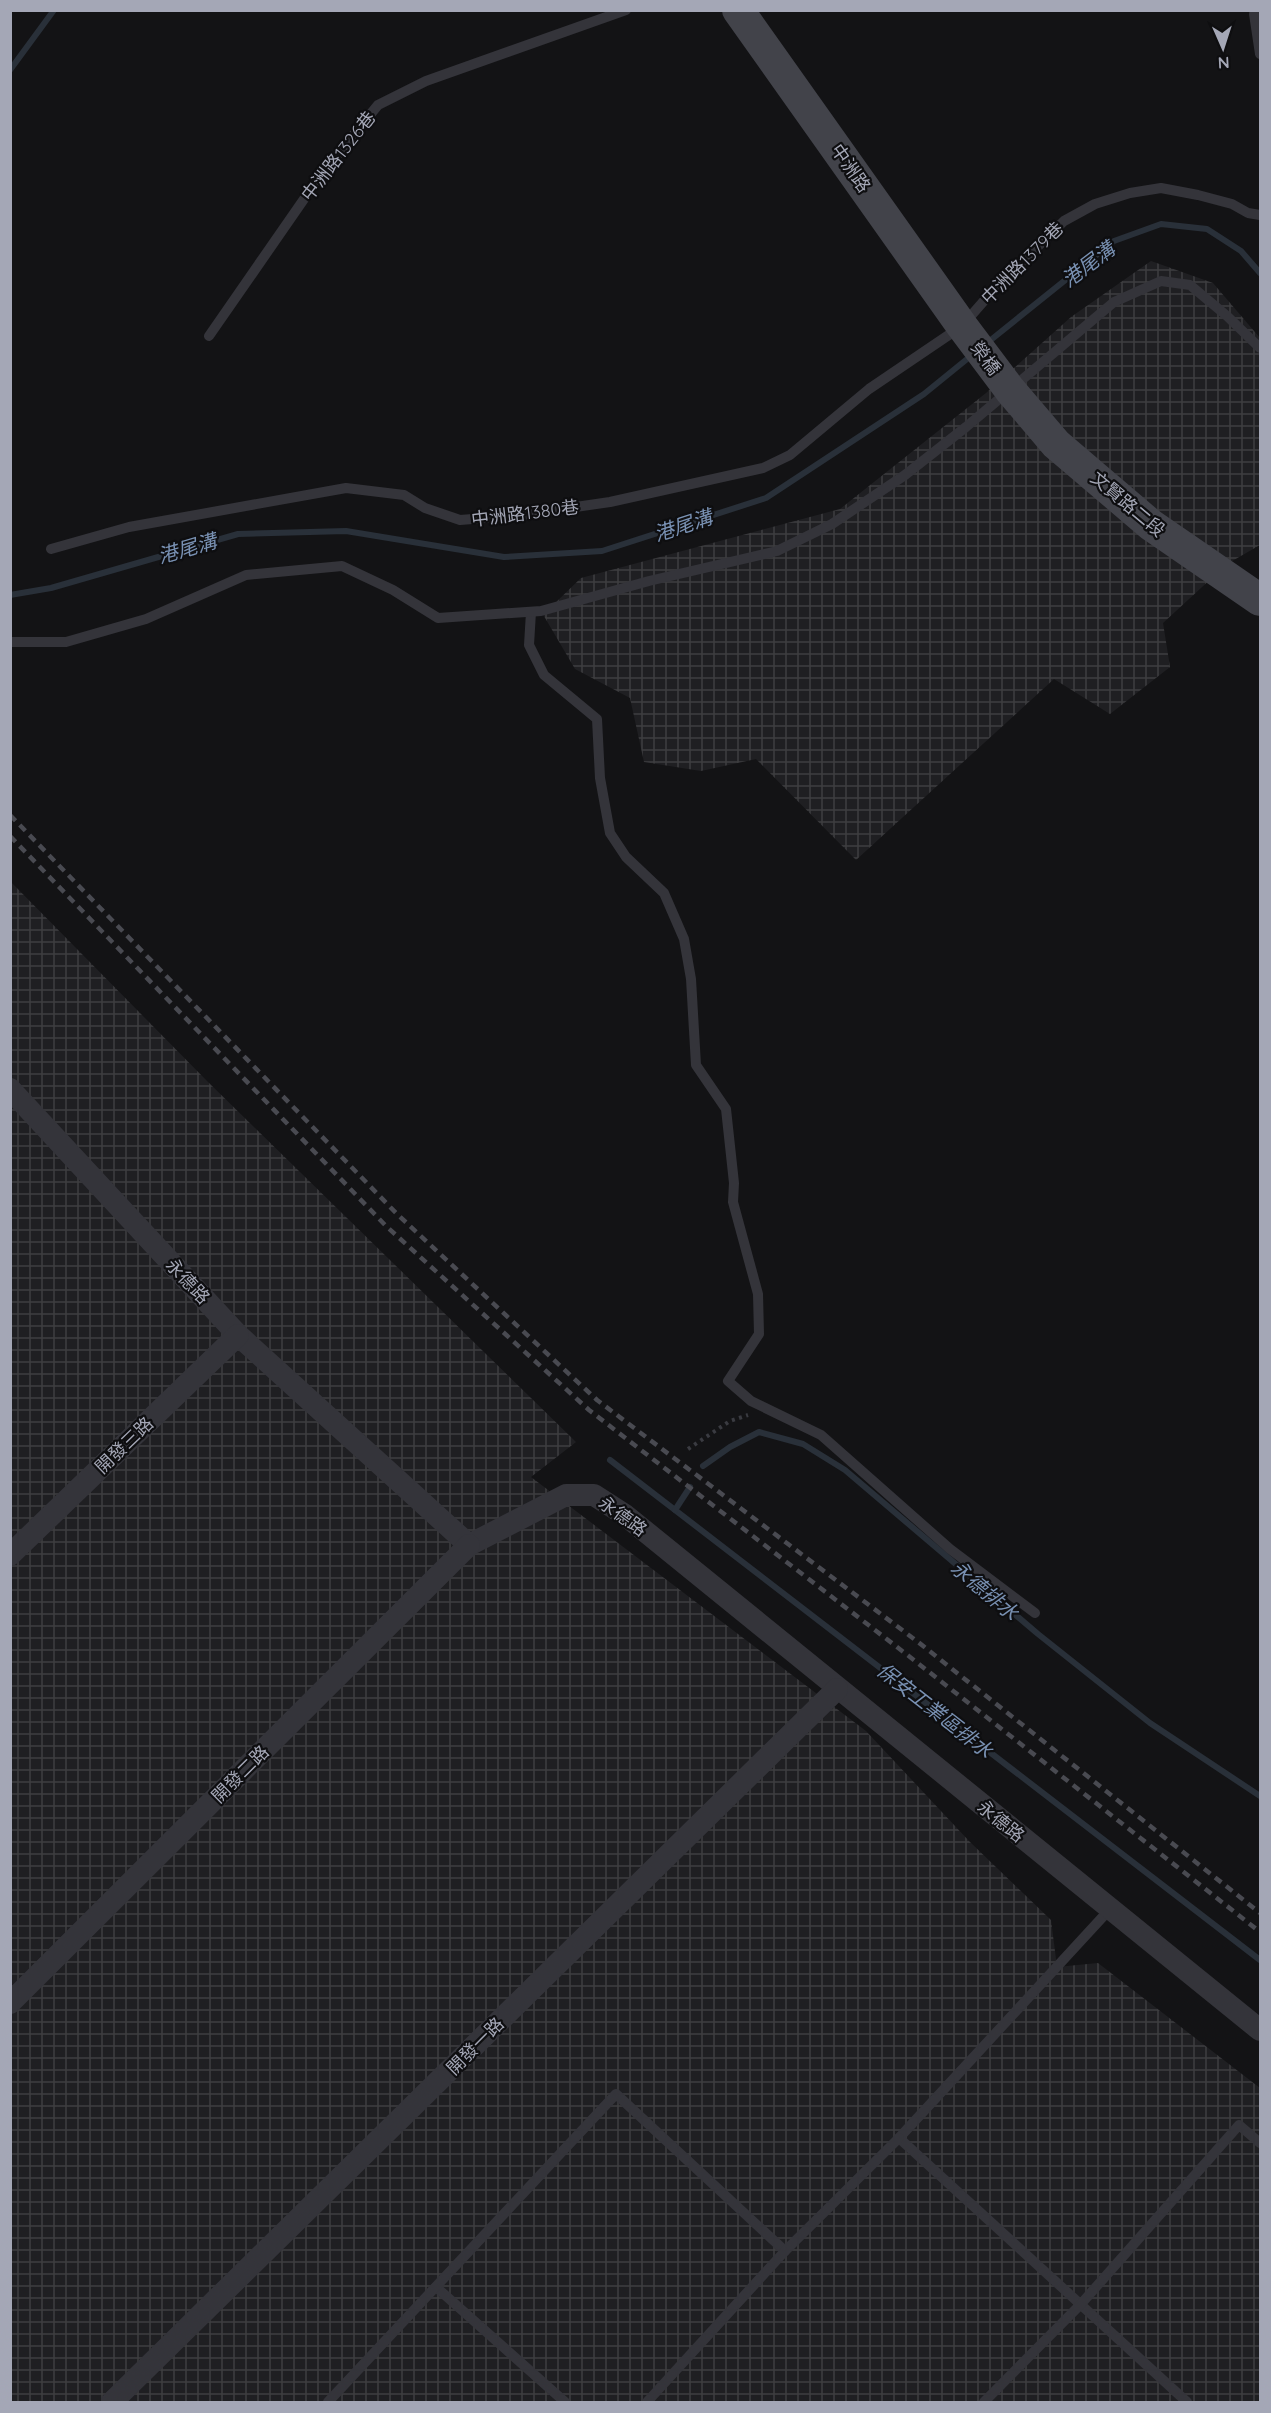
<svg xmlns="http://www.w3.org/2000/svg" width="1271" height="2413" font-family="Quicksand,'Noto Sans TC',sans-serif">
<defs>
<pattern id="industrial-grid" width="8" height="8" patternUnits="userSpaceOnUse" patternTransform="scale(1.5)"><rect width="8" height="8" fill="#1f1f22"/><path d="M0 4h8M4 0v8" fill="none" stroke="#3d3d40"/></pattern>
</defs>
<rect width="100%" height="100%" fill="#131315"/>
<g fill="url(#industrial-grid)">
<polygon points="1151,261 1213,283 1260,338 1260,545 1227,564 1163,623 1170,667 1110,714 1054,679 856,860 756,759 701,771 644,762 630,698 575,669 541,611 551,607 581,578 840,509 986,393 1071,317"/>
<polygon points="10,881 208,1082 576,1442 531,1477 866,1731 970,1842 1051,1920 1057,1967 1098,1963 1260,2088 1260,2402 11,2402"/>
</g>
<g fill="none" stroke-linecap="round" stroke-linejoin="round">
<g stroke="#293039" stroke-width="6">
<polyline points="10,70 54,10"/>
<polyline points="987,343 1114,241 1161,224 1207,229 1241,251 1260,273"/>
<polyline points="10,595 51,588 238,534 346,531 504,557 602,551 766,498 924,394 972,355"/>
<polyline points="610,1460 1260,1960"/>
<polyline points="703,1466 730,1447 759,1432 803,1444 845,1470 1038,1634 1150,1723 1260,1796"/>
<polyline points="675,1510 690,1487"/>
</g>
<polyline stroke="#3a3b41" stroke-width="4" stroke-dasharray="3 4.5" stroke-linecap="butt" points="688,1449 730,1421 748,1415"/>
<g stroke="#34343a" stroke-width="10">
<polyline points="1257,10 1254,14 1260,54"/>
<polyline points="209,336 320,176 378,105 426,81 626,10"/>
<polyline points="51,549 129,527 346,488 404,495 425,508 460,520 521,515 610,502 763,468 790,455 869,389 962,326 996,287 1064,221 1095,204 1130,193 1161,188 1198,195 1232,204 1248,213 1260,215"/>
<polyline points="531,612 529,645 544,675 597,719 600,778 610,833 626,857 664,893 684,939 691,979 696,1065 726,1109 734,1183 733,1202 758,1294 759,1334 728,1381 751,1401 821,1435 950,1549 1035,1613"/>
<polyline points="10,642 66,642 146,619 246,575 342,566 393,590 438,618 541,611 649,581 777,551 832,524 905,475 966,427 1114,302 1161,281 1190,285 1227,316 1260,348"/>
<polyline points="1110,1909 899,2138 1187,2402"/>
<polyline points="436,2287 565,2402"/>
<polyline points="328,2402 616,2094 785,2251"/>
<polyline points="647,2402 785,2251 899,2138"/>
<polyline points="984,2402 1081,2304 1239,2125 1260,2143"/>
</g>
<g stroke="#34343a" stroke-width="22">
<polyline points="10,1089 238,1335 469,1545 566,1495 594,1495 625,1515 1260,2030"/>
<polyline points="10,1555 238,1335"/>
<polyline points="10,2003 469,1545"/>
<polyline points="112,2402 837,1689"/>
</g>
<polyline stroke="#42434a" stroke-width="32" points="738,10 962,326 1010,390 1056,444 1151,525 1260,600"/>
<g stroke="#494a51" stroke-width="4.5" stroke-dasharray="8 6" stroke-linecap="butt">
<polyline points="10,815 396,1213 597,1400 918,1642 1260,1913"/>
<polyline points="10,836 386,1226 589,1410 910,1657 1260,1932"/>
</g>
</g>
<g text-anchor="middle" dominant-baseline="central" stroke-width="4.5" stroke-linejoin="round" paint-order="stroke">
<g font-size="18" fill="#a4a7b6" stroke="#0e0e10">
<text transform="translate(338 156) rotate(-52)">中洲路1326巷</text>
<text transform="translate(851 168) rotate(55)">中洲路</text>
<text transform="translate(1022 263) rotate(-45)">中洲路1379巷</text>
<text transform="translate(986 358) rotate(53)">榮橋</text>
<text transform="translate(1128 504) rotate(40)">文賢路二段</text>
<text transform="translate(525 513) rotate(-7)">中洲路1380巷</text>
<text transform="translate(188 1281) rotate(47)">永德路</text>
<text transform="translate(124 1445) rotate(-44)">開發三路</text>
<text transform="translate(623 1516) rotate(36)">永德路</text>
<text transform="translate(240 1774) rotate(-45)">開發二路</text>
<text transform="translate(1001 1821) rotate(39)">永德路</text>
<text transform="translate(475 2046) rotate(-45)">開發一路</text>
</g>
<g font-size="20" font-style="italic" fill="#7991b3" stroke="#0e0e10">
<text transform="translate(1088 264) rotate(-37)">港尾溝</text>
<text transform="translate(683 525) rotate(-18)">港尾溝</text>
<text transform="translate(187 548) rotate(-16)">港尾溝</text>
<text transform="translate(985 1590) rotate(40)">永德排水</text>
<text transform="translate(935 1710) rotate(38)">保安工業區排水</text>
</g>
</g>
<rect width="1271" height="2413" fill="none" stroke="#a4a7b6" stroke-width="24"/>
<g transform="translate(1223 48) rotate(177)" stroke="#0e0e10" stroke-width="4.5" paint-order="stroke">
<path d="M0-4.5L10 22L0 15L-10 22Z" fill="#a4a7b6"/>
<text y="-9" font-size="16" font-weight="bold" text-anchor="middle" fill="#a4a7b6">N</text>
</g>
</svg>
